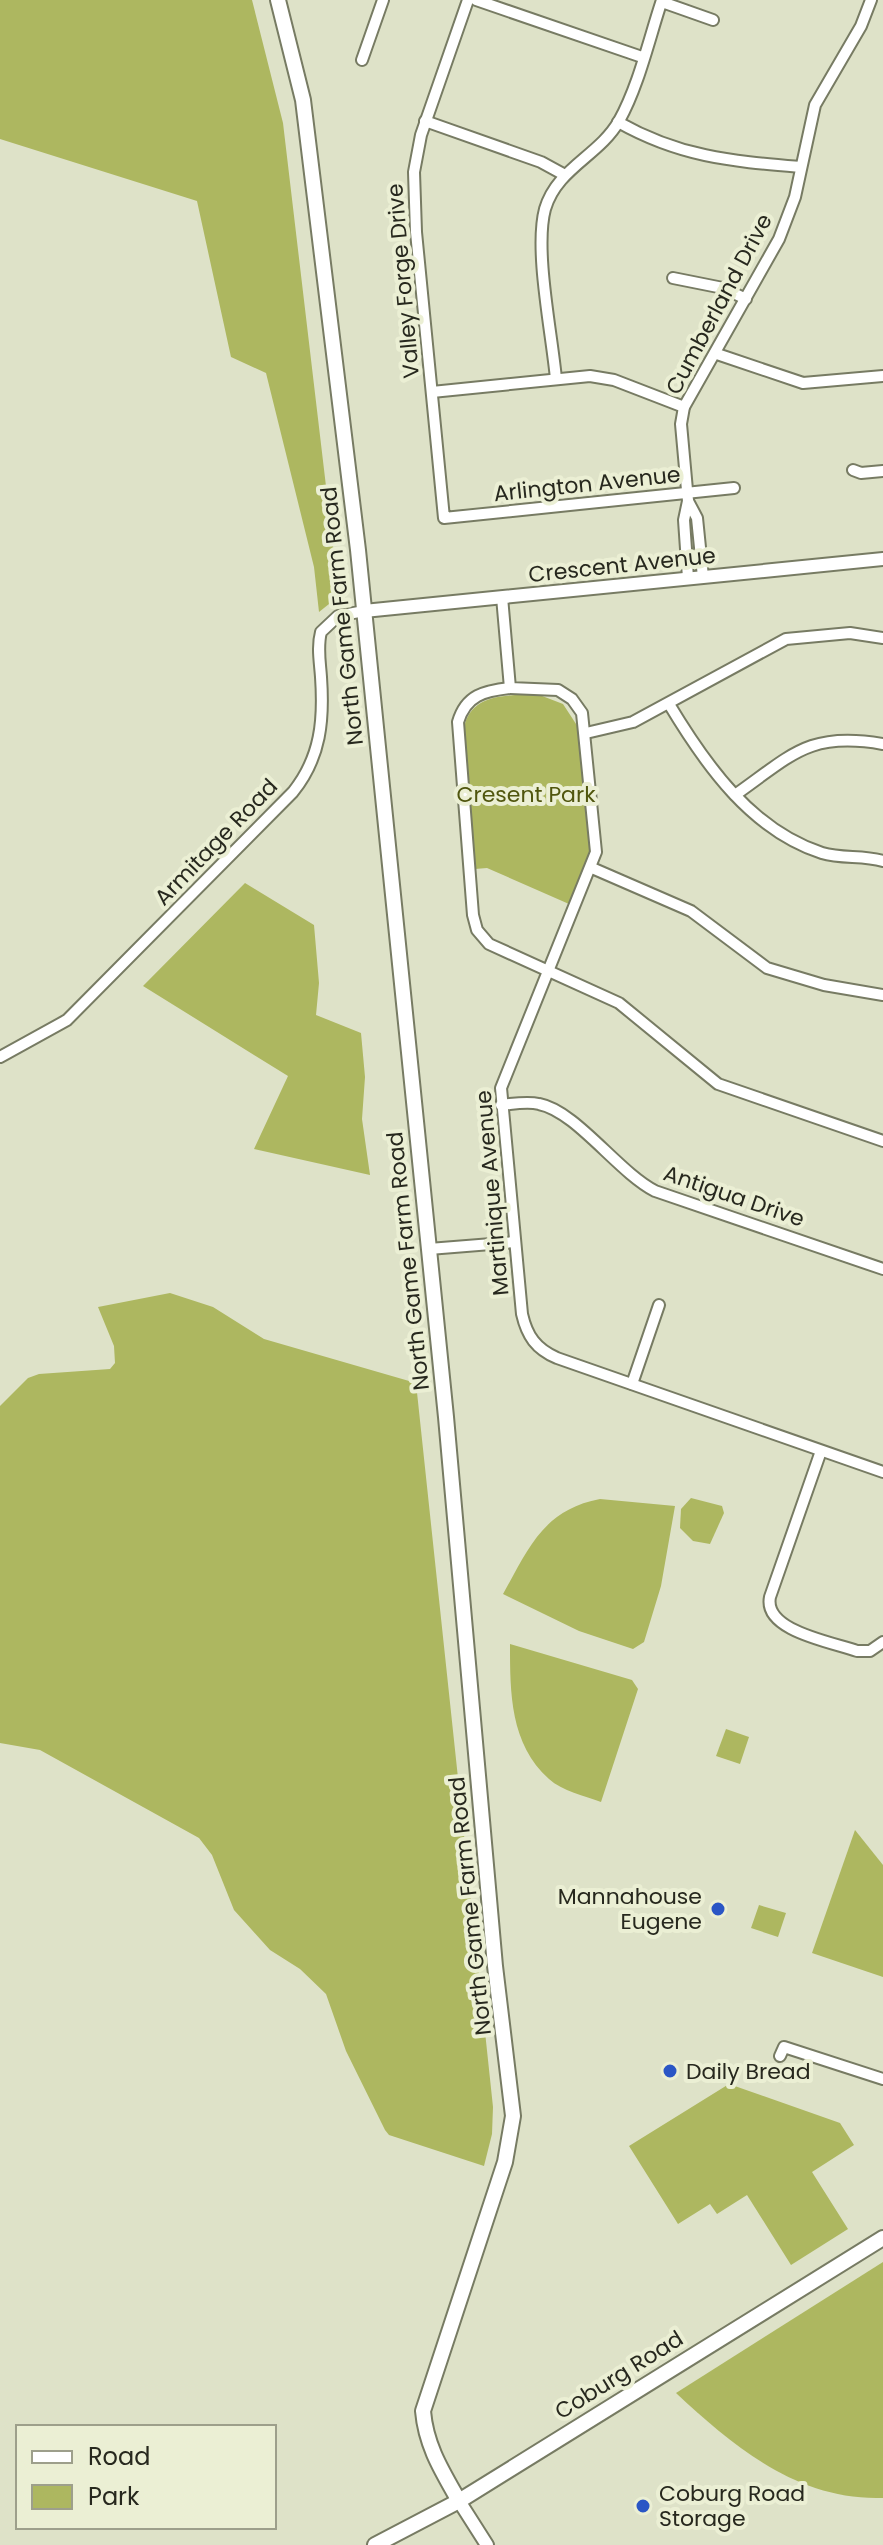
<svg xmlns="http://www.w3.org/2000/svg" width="883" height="2545" font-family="Poppins,sans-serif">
<rect width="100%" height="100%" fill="#dee2c8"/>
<g fill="#adb760">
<polygon points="0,0 252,0 283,123 339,596 319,612 314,567 266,373 231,357 197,201 0,139"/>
<path d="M537,694l26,10 15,23 12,125 -21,52 -82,-36 -12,1 -12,-132c2,-44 40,-41 74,-43z"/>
<polygon points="245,883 314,925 319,983 316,1015 361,1033 365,1077 362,1119 370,1175 254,1149 288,1076 143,986"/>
<polygon points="170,1293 213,1307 264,1339 416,1383 493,2107 492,2134 484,2166 389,2135 385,2130 346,2051 326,1994 300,1969 270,1950 234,1910 212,1855 199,1838 40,1750 0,1743 0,1406 28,1378 39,1374 110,1369 115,1363 114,1346 98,1307"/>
<polygon points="691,1498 722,1506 724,1513 710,1544 693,1541 680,1528 681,1509"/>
<path d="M600,1499l75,7 -14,80 -17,56 -11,7 -54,-18 -76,-37c26,-46 40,-84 97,-95z"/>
<path d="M510,1644l122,36 6,9 -37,113c-16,-6 -39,-11 -52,-23 -39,-35 -39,-86 -39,-135z"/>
<polygon points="726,1729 749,1737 740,1764 716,1756"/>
<polygon points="855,1830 883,1865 883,1977 812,1953"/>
<polygon points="759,1905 786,1913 778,1937 751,1928"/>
<polygon points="729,2084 840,2123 854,2145 812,2172 848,2229 791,2265 747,2195 717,2214 710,2204 678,2224 629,2146"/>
<path d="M883,2262v236c-84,3 -148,-50 -207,-105z"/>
</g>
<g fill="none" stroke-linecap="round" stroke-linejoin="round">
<defs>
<g id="minor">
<polyline points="468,0 421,135 414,172 416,232 444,518 734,488"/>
<polyline points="476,0 642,57"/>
<polyline points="662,2 713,20"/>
<polyline points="362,60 383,0"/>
<polyline points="425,121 541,162 563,174"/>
<path d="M618,122c62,35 112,39 182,45"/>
<polyline points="673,278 723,288 746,299"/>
<polyline points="717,354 803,383 883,376"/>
<path d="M556,379c-4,-45 -22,-129 -11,-170 12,-41 54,-53 74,-88 20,-36 30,-82 43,-121"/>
<polyline points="432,392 590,376 614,380 684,407"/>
<polyline points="853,470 861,473 883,471"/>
<polyline points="688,501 697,518 703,577"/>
<polyline points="688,578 684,520 688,501 681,424 684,407 779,239 795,197 815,105 861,26 871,0"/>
<path d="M502,597l8,91 48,2 14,9 10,14 14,139 -95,236 21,226c5,22 14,35 35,44l326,114"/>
<path d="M510,688c-26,3 -44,7 -52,34l15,193 4,15 12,14 130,59 99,81 165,57"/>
<path d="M669,704c36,60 82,126 153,149 20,6 41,2 61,8"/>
<polyline points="586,733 633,722 786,639 850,633 883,638"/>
<path d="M735,795c57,-40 74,-64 148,-51"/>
<polyline points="592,868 691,911 767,968 824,985 883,995"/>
<path d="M0,1057l67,-37 226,-228c28,-35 31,-72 28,-115 -1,-15 -4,-30 0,-45l17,-16 26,-5"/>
<path d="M501,1105c12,-1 26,-4 38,-1 37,7 79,68 116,87l228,78"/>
<polyline points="429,1249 515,1242"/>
<polyline points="632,1384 659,1305"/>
<path d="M821,1451l-51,146c-7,34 62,45 87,54h13l13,-9"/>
<polyline points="780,2056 784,2047 883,2079"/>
</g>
<g id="tertiary">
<polyline points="364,611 883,559"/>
<polyline points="459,2501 487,2545"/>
</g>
<g id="secondary">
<path d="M278,0l25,100 55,450 88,867 49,549 18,150 -8,46 -82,249c3,35 19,60 36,90"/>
<polyline points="375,2545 459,2501 883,2238"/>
</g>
</defs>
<use href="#minor" stroke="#777b63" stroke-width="14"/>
<use href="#tertiary" stroke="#777b63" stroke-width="16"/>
<use href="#secondary" stroke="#777b63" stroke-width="18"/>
<use href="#minor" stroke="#fff" stroke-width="10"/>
<use href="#tertiary" stroke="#fff" stroke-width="12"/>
<use href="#secondary" stroke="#fff" stroke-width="14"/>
</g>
<g fill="#2a56c5" stroke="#ebefd4" stroke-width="3">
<circle cx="718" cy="1909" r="8"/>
<circle cx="670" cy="2071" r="8"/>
<circle cx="643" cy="2506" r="8"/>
</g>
<g text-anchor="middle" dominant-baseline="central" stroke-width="8" stroke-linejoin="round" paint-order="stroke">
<g font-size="22" fill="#27281e" stroke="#ebefd4">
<text transform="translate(403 281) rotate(-95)">Valley Forge Drive</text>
<text transform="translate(719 304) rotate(-62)">Cumberland Drive</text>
<text transform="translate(587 484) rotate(-6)">Arlington Avenue</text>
<text transform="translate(622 565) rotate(-6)">Crescent Avenue</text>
<text transform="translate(342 616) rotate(-96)">North Game Farm Road</text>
<text transform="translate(216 842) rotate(-46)">Armitage Road</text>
<text transform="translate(492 1193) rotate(-95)">Martinique Avenue</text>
<text transform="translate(734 1196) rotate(19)">Antigua Drive</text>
<text transform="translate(408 1261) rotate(-96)">North Game Farm Road</text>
<text transform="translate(470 1906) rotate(-96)">North Game Farm Road</text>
<text transform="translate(619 2375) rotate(-32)">Coburg Road</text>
</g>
<g font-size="22" fill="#50560e" stroke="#ebefd4">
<text x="526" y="794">Cresent Park</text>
</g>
<g font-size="22" fill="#27281e" stroke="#ebefd4" text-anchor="start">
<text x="702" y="1896" text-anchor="end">Mannahouse<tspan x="702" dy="25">Eugene</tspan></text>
<text x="686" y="2071">Daily Bread</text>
<text x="659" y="2493">Coburg Road<tspan x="659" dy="25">Storage</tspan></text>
</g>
</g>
<rect x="16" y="2425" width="260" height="104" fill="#ebefd4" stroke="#9d9f8b" stroke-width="2"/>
<rect x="32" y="2451" width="40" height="12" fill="#ffffff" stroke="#9d9f8b" stroke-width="2"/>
<text x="88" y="2465" font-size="24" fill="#27281e">Road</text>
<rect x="32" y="2485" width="40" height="24" fill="#adb760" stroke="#9d9f8b" stroke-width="2"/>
<text x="88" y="2505" font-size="24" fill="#27281e">Park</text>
</svg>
